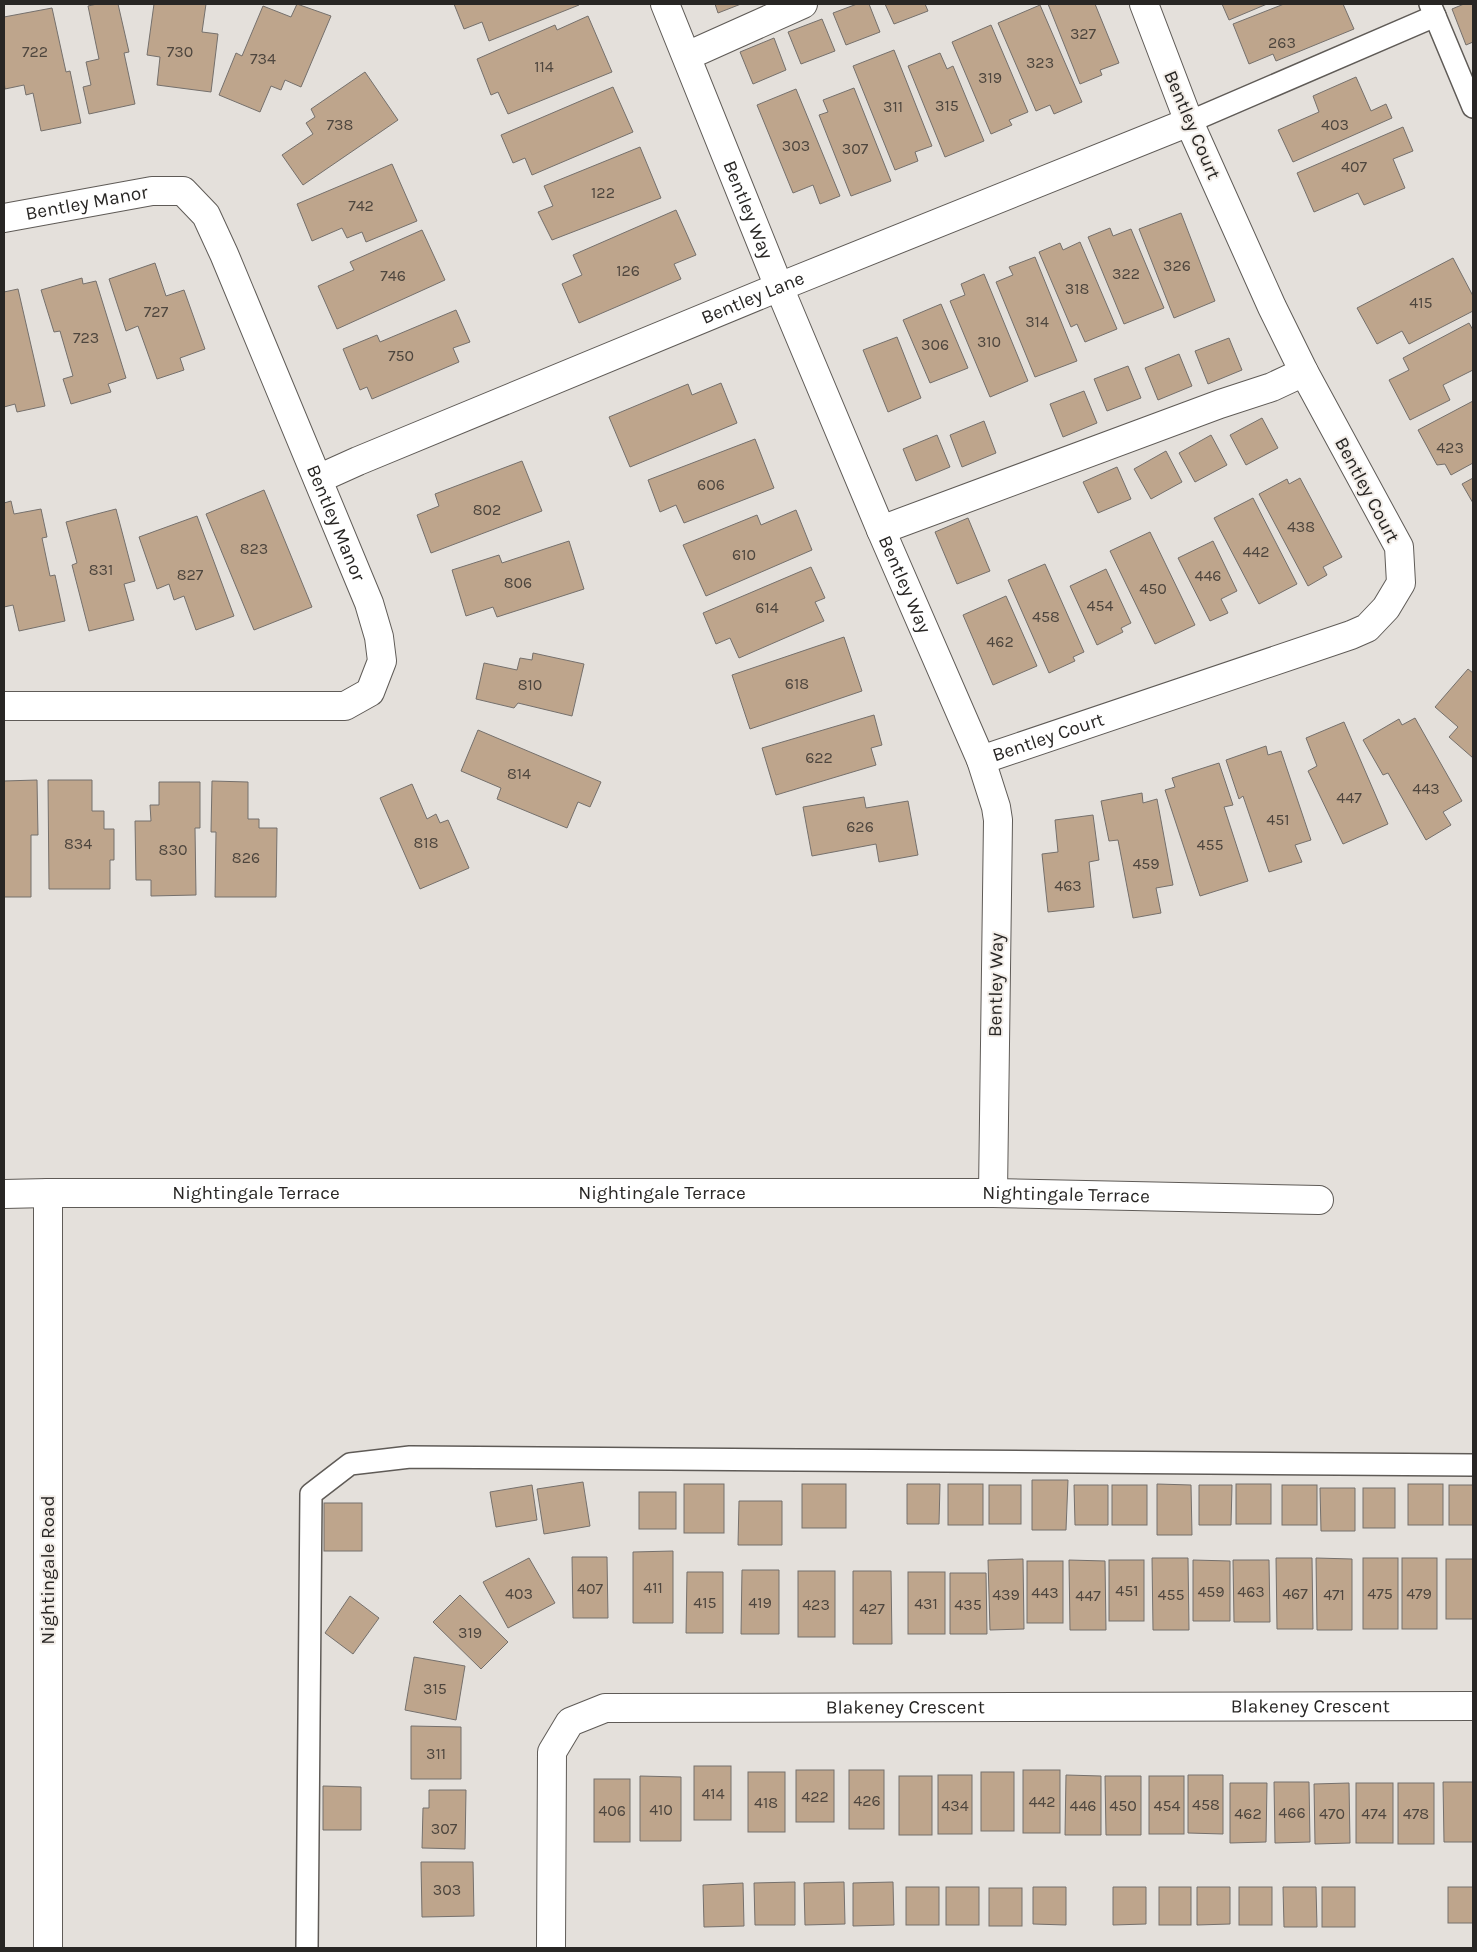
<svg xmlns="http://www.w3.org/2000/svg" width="1477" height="1952" font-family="Karla,sans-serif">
<rect width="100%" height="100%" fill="#e4e0db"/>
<g fill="#bea58c" stroke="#75706c">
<polygon points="97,4 118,4 129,52 124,53 135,104 89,114 83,87 91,85 86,62 99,59 88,6"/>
<polygon points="154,4 206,4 202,32 218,34 211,92 157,85 160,57 147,55"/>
<polygon points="297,4 331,16 301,87 285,80 281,90 271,86 260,112 219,95 236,53 242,56 263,6 291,17"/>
<polygon points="454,4 578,4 579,5 489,41 482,22 464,29"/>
<polygon points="715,4 741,4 718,13"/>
<polygon points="857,4 869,4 880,32 846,45 833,13"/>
<polygon points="885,4 925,4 928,11 894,24"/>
<polygon points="1048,4 1095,4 1119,63 1100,70 1102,75 1080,84"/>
<polygon points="1222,4 1267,4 1229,20"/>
<polygon points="1284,4 1343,4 1354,29 1276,61 1273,54 1249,64 1233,24"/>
<polygon points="1464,4 1473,4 1473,42 1466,45 1452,9"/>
<polygon points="1040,5 1082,102 1054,114 1050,105 1036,111 998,23"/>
<polygon points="52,8 66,72 70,71 81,123 41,131 33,93 26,95 24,85 5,89 4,81 4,17"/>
<polygon points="588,16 612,72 508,114 498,92 491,95 477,59 555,25 557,30"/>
<polygon points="822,19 835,51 801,64 788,32"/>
<polygon points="991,25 1028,112 1009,120 1012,125 991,134 952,42"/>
<polygon points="774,38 786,70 753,84 740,52"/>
<polygon points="894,50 932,146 915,152 918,161 895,170 853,66"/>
<polygon points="940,53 947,69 953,66 984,141 945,157 908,66"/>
<polygon points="365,72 398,120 303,185 282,155 313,134 306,123 315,117 311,109"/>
<polygon points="1356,77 1371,111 1386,104 1392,118 1293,162 1278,130 1319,112 1313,96"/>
<polygon points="613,87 633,132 532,175 525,158 513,163 501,135"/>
<polygon points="854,88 891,181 851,196 819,115 828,112 823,100"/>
<polygon points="796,89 840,196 820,204 813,185 793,193 757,105"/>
<polygon points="1403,127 1413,151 1393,159 1405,188 1364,205 1358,193 1314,212 1297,173"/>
<polygon points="640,147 661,198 552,240 538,212 553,206 544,186"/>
<polygon points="392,164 417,221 366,242 362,232 347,238 342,228 312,241 297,204"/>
<polygon points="676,210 696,255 674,264 681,279 579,323 562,284 582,275 573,255"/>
<polygon points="1181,213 1215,301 1174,318 1139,229"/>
<polygon points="1110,228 1113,236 1131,229 1164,308 1124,324 1088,237"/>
<polygon points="422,230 445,280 337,329 318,286 354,270 350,262"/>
<polygon points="1080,242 1117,329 1085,342 1077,324 1071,327 1039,252 1060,243 1063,250"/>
<polygon points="1035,257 1077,361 1035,377 996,282 1013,275 1009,267"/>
<polygon points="1453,258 1473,296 1473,311 1409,344 1402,331 1377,344 1357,308"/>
<polygon points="155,263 166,296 184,290 205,349 180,358 184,370 157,379 138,326 126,331 109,279"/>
<polygon points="984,274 1028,381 990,397 950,301 965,295 961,284"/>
<polygon points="82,278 83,284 96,281 126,378 108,384 111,392 71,404 63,379 73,376 60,331 54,332 41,290"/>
<polygon points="18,289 45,406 17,412 15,404 4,407 4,292"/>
<polygon points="941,304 968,368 930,383 903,320"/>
<polygon points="456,310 470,342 453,348 459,362 372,399 367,387 360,390 343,349 377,335 380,342"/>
<polygon points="1469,323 1473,330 1473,370 1443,385 1450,400 1410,420 1389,380 1409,370 1403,358"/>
<polygon points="897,337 921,398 888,412 863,350"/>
<polygon points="1229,338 1242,370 1208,384 1195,351"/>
<polygon points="1179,354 1192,386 1158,400 1145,368"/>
<polygon points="1128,366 1141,398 1107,411 1094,379"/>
<polygon points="721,383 737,423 630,467 609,417 688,384 692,395"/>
<polygon points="1084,391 1097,423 1063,437 1050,404"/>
<polygon points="1473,401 1473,463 1451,475 1445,464 1437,465 1418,430"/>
<polygon points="1262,418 1278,448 1246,465 1230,435"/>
<polygon points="984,421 996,453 962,467 950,435"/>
<polygon points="937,435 950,467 916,481 903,449"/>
<polygon points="1211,435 1227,465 1195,482 1179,453"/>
<polygon points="755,439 774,488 684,523 676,505 660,512 648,480"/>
<polygon points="1166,451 1182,482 1151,499 1134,469"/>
<polygon points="522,461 542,511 431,553 417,515 439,506 435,494"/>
<polygon points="1117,467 1131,499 1098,513 1083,482"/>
<polygon points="1300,478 1342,557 1323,567 1327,575 1308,586 1259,494 1287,479 1289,484"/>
<polygon points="1473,478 1473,503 1462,484"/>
<polygon points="264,490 312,607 254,630 206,514"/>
<polygon points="1253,498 1297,584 1259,604 1214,518"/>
<polygon points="11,501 14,514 41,509 47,537 42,538 50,576 55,575 65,621 19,631 13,605 4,607 4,503"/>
<polygon points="116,509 135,581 124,584 134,620 89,631 72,565 77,563 66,522"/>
<polygon points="796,510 812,550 706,596 683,545 757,515 761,525"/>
<polygon points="197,516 234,616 196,630 184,596 174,600 169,584 157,589 139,537"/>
<polygon points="968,518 990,571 957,584 935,532"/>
<polygon points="1150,532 1195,625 1155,644 1110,551"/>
<polygon points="569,541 584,589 497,617 493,607 466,616 452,570 499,555 502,563"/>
<polygon points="1213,541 1237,591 1221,599 1228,613 1210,621 1178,558"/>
<polygon points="1045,564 1084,652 1073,657 1075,661 1049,673 1008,580"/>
<polygon points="811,567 825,598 815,602 824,621 739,658 730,638 716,644 703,613"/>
<polygon points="1106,569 1131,623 1121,628 1123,632 1097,645 1070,586"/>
<polygon points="1006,596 1037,666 993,685 963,615"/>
<polygon points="844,637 862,691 750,729 732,675"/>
<polygon points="533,653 584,664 572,716 518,703 514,708 476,699 484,663 517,670 520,658 532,660"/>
<polygon points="1468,669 1473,673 1473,758 1449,737 1458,727 1435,707"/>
<polygon points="874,715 882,745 871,748 876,765 776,795 762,748"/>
<polygon points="1415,718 1462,801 1443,812 1451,825 1426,840 1388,773 1383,775 1363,740 1399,719 1402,725"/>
<polygon points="1344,722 1388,824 1343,844 1308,771 1317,766 1306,738"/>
<polygon points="478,730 601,782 590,807 578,802 567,828 497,799 501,788 461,771"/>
<polygon points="1266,746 1268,755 1281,751 1311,840 1295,845 1302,862 1269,872 1243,796 1239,799 1226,760"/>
<polygon points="1219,763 1233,805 1224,807 1248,881 1200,896 1165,790 1175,787 1172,778"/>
<polygon points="37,780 38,835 31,835 31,897 4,897 4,781"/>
<polygon points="48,780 92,780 92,811 104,811 104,829 114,829 114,860 110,860 110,889 49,889"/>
<polygon points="212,781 248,782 248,819 259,819 259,828 277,828 276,897 215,897 216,832 211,832"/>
<polygon points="159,782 200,782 200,828 195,828 196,895 151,896 151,880 136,880 135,821 151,821 150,805 159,805"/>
<polygon points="412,784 427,819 436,814 440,823 448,820 469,868 420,889 380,798"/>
<polygon points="1142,793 1143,803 1157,799 1173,885 1156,888 1161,913 1133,918 1118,840 1109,841 1101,801"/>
<polygon points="864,797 866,808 908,801 918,855 879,862 876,844 812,856 803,807"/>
<polygon points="1093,815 1099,860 1089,862 1094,907 1048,912 1042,854 1058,852 1055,820"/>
<polygon points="1032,1480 1068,1480 1066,1530 1032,1530"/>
<polygon points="583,1482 590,1526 544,1534 537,1489"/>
<rect x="684" y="1484" width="40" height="49"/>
<rect x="802" y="1484" width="44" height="44"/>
<polygon points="907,1484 940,1484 939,1524 907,1524"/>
<rect x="948" y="1484" width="35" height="41"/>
<polygon points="1157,1484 1191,1485 1192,1535 1157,1535"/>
<rect x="1236" y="1484" width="35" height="40"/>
<rect x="1408" y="1484" width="35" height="41"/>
<polygon points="532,1485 537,1520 496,1527 490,1492"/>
<rect x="989" y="1485" width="32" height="39"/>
<polygon points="1074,1485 1108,1485 1108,1525 1075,1525"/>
<rect x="1112" y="1485" width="35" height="40"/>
<polygon points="1199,1485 1232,1485 1231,1525 1199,1525"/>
<rect x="1282" y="1485" width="35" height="40"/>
<rect x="1449" y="1485" width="24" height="40"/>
<polygon points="1320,1488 1355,1488 1355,1531 1321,1531"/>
<rect x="1363" y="1488" width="32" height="40"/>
<rect x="639" y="1492" width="37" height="37"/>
<polygon points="739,1501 782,1501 782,1545 738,1545"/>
<rect x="324" y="1503" width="38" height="48"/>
<polygon points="673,1551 673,1623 633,1623 633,1552"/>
<polygon points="572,1557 607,1557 608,1618 573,1618"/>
<polygon points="529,1558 555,1603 508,1628 483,1582"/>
<polygon points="1152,1558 1188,1558 1189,1630 1153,1630"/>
<polygon points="1276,1558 1312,1558 1313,1629 1277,1629"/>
<polygon points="1316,1558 1352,1559 1352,1630 1317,1630"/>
<rect x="1363" y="1558" width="35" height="71"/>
<rect x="1402" y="1558" width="35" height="71"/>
<polygon points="1023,1559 1024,1629 990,1630 988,1560"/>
<rect x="1446" y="1559" width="27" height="60"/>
<polygon points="1069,1560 1105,1561 1106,1630 1070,1630"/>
<rect x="1109" y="1560" width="35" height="61"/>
<polygon points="1193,1560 1230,1561 1230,1621 1193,1621"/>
<polygon points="1233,1560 1269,1560 1270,1622 1234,1622"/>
<rect x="1027" y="1561" width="36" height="62"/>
<polygon points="742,1570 779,1570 779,1634 741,1634"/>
<rect x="798" y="1571" width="37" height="66"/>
<polygon points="853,1571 891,1571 892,1644 853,1644"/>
<polygon points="687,1572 723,1572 723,1633 686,1633"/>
<rect x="908" y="1572" width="37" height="62"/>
<polygon points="950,1573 986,1573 987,1634 950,1634"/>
<polygon points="460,1595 508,1642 481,1669 433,1622"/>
<polygon points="350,1596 379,1618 353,1654 325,1633"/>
<polygon points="414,1657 465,1666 456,1720 405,1710"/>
<polygon points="411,1726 461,1727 461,1779 411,1779"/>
<rect x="694" y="1766" width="37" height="54"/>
<rect x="796" y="1770" width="38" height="52"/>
<rect x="849" y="1770" width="35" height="59"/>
<rect x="1023" y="1770" width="37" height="63"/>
<rect x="748" y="1772" width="37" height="60"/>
<rect x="981" y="1772" width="33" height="59"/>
<rect x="938" y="1775" width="34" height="59"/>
<polygon points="1066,1775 1101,1776 1101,1835 1065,1835"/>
<polygon points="1188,1775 1223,1775 1223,1834 1188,1833"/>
<polygon points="640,1776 681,1777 681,1841 640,1841"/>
<rect x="899" y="1776" width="33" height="59"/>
<polygon points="1105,1776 1141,1776 1141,1835 1106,1835"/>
<rect x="1149" y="1776" width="35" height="58"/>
<rect x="594" y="1779" width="36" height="63"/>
<polygon points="1274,1782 1309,1782 1310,1842 1275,1843"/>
<polygon points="1443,1782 1473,1782 1473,1842 1444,1842"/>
<polygon points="1230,1783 1267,1783 1266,1842 1230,1843"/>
<polygon points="1349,1783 1350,1843 1315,1844 1314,1784"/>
<rect x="1356" y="1783" width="37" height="60"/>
<rect x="1398" y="1783" width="36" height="61"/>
<polygon points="323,1786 361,1787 361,1830 323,1830"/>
<polygon points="429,1790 466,1790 465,1849 422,1848 423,1808 429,1808"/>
<polygon points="421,1862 473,1862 474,1916 422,1917"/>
<polygon points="795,1882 795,1925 755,1925 754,1883"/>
<polygon points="844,1882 845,1924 805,1925 804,1883"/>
<polygon points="893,1882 894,1925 853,1926 853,1883"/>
<polygon points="743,1883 744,1926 704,1927 703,1885"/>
<rect x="906" y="1887" width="33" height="38"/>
<rect x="946" y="1887" width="33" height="38"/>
<polygon points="1033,1887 1066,1887 1066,1925 1033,1924"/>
<polygon points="1113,1887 1146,1887 1146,1924 1113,1925"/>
<rect x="1159" y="1887" width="32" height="38"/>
<polygon points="1197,1887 1230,1887 1230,1924 1197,1925"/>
<rect x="1239" y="1887" width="33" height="38"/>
<polygon points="1283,1887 1316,1887 1317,1927 1284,1927"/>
<rect x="1322" y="1887" width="33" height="40"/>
<rect x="1448" y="1887" width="25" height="36"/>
<rect x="989" y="1888" width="33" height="38"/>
</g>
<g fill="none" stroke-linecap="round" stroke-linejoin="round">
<defs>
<g id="service">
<polyline points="1430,4 1473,107"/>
<polyline points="1189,122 1435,16"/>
<polyline points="307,1948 311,1494 350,1464 410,1457 1473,1465"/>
</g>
<g id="minor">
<path id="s1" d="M665,4l114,283 102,243 100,230 15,47 2,13 -5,373"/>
<polyline points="687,56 803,4"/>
<path id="s2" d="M4,218l148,-27h31l23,24 18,39 145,349 10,34 3,24 -12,31 -25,14h-341"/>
<path id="s3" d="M318,479l40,-18 421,-174 410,-165"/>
<polyline points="881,530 1220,404 1272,387 1304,372"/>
<path id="s4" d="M981,760l370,-125 16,-7 19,-20 15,-25 -2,-36 -95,-175 -32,-65 -83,-185 -45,-118"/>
<path id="s5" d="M4,1194l44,-1h945l326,7"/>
<polyline points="48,1948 48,1193"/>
<path id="s6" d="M551,1948l1,-196 18,-30 35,-14 868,-2"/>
</g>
</defs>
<use href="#service" stroke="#5f5b57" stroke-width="24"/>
<use href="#minor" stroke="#5f5b57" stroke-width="30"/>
<use href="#service" stroke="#fff" stroke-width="21"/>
<use href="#minor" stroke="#fff" stroke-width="28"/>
</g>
<g text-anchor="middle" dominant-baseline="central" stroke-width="4" stroke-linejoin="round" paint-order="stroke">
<g font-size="16" fill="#4e463e">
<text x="1083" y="33">327</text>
<text x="1282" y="42">263</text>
<text x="35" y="51">722</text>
<text x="180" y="51">730</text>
<text x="263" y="58">734</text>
<text x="1040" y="62">323</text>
<text x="544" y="66">114</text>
<text x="990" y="77">319</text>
<text x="947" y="105">315</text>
<text x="893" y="106">311</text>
<text x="340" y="124">738</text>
<text x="1335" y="124">403</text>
<text x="796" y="145">303</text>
<text x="855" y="148">307</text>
<text x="1354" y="166">407</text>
<text x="603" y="192">122</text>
<text x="361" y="205">742</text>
<text x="1177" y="265">326</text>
<text x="628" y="270">126</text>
<text x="1126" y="273">322</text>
<text x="393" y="275">746</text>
<text x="1077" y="288">318</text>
<text x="1421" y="302">415</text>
<text x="156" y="311">727</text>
<text x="1037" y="321">314</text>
<text x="86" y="337">723</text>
<text x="989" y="341">310</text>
<text x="935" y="344">306</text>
<text x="401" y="355">750</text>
<text x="1450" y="447">423</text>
<text x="711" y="484">606</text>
<text x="487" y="509">802</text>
<text x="1301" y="526">438</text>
<text x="254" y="548">823</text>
<text x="1256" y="551">442</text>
<text x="744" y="554">610</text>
<text x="101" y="569">831</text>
<text x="190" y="574">827</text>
<text x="1208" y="575">446</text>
<text x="518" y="582">806</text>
<text x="1153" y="588">450</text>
<text x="1100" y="605">454</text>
<text x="767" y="607">614</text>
<text x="1046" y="616">458</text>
<text x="1000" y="641">462</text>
<text x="797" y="683">618</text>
<text x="530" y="684">810</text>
<text x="819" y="757">622</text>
<text x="519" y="773">814</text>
<text x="1426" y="788">443</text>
<text x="1349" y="797">447</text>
<text x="1278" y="819">451</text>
<text x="860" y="826">626</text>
<text x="426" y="842">818</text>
<text x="78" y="843">834</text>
<text x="1210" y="844">455</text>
<text x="173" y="849">830</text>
<text x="246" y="857">826</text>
<text x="1146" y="863">459</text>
<text x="1068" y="885">463</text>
<text x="653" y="1587">411</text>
<text x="590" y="1588">407</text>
<text x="1127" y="1590">451</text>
<text x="1211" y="1591">459</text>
<text x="1251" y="1591">463</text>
<text x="1045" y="1592">443</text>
<text x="519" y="1593">403</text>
<text x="1295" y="1593">467</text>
<text x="1380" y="1593">475</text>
<text x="1419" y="1593">479</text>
<text x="1006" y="1594">439</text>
<text x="1171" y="1594">455</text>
<text x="1334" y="1594">471</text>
<text x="1088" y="1595">447</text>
<text x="705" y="1602">415</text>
<text x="760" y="1602">419</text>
<text x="926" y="1603">431</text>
<text x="816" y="1604">423</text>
<text x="968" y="1604">435</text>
<text x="872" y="1608">427</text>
<text x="470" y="1632">319</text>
<text x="435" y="1688">315</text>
<text x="436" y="1753">311</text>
<text x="713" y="1793">414</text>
<text x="815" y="1796">422</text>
<text x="867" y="1800">426</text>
<text x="1042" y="1801">442</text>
<text x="766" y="1802">418</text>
<text x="1206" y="1804">458</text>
<text x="955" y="1805">434</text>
<text x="1083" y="1805">446</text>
<text x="1123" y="1805">450</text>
<text x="1167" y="1805">454</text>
<text x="661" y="1809">410</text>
<text x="612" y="1810">406</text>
<text x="1292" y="1812">466</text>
<text x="1248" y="1813">462</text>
<text x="1332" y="1813">470</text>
<text x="1374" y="1813">474</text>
<text x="1416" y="1813">478</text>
<text x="444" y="1828">307</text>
<text x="447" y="1889">303</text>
</g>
<g font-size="19" fill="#282624" stroke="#f2ede8">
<text transform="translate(1192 125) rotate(67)">Bentley Court</text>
<text stroke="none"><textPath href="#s2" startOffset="84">Bentley Manor</textPath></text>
<text stroke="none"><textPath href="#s1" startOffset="222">Bentley Way</textPath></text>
<text stroke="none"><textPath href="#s3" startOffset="471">Bentley Lane</textPath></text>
<text transform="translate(1367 490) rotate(62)">Bentley Court</text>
<text stroke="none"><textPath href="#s2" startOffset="549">Bentley Manor</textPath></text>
<text stroke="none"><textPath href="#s1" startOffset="628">Bentley Way</textPath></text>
<text stroke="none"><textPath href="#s4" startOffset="71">Bentley Court</textPath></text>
<text transform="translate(996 985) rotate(-89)">Bentley Way</text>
<text stroke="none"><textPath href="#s5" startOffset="252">Nightingale Terrace</textPath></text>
<text stroke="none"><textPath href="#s5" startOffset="658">Nightingale Terrace</textPath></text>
<text stroke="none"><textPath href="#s5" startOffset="1062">Nightingale Terrace</textPath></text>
<text transform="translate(48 1570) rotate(-90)">Nightingale Road</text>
<text stroke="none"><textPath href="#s6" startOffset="974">Blakeney Crescent</textPath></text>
<text stroke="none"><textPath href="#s6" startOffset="569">Blakeney Crescent</textPath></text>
</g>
</g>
<rect width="1477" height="1952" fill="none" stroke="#282624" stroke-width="10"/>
</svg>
